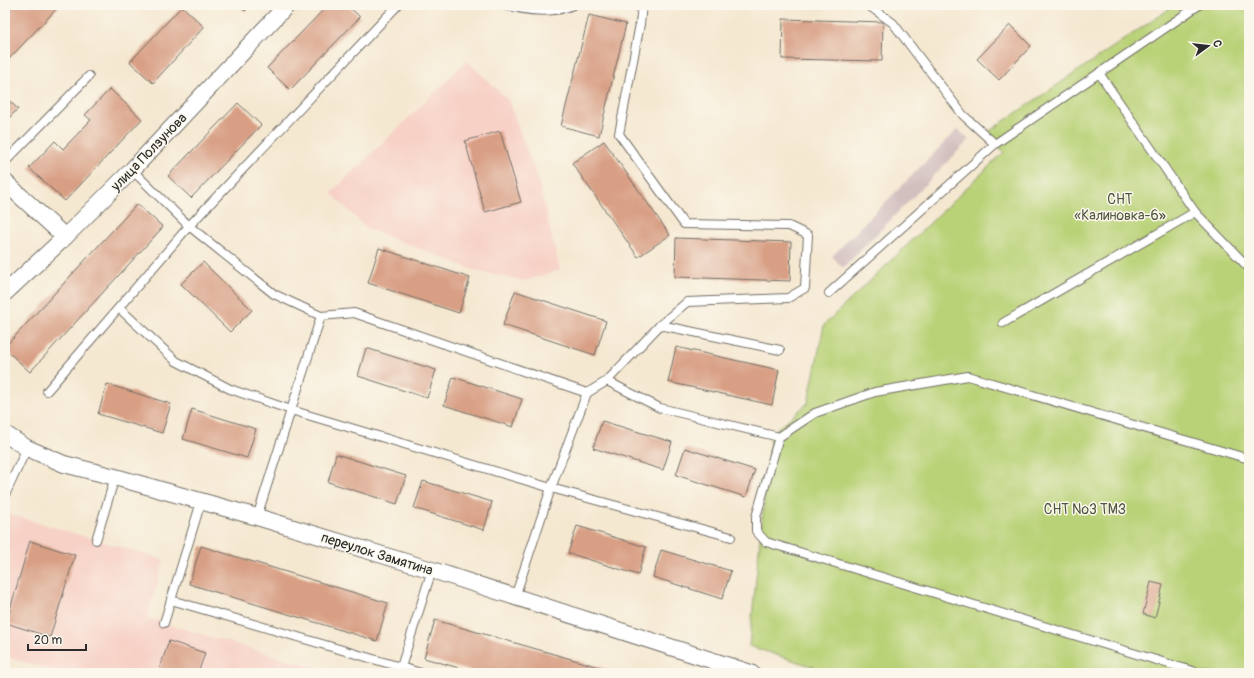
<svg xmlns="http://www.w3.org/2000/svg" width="1254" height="678" font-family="Pangolin,sans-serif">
<rect width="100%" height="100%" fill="#fbf7ec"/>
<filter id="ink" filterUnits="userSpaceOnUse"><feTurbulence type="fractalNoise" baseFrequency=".025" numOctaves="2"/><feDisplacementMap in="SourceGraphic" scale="8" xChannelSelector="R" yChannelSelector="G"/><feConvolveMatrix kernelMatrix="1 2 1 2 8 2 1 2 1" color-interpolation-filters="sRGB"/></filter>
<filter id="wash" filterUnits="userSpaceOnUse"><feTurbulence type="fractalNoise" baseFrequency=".012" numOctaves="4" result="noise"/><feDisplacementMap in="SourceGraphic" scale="16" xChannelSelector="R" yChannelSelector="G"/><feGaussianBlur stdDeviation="0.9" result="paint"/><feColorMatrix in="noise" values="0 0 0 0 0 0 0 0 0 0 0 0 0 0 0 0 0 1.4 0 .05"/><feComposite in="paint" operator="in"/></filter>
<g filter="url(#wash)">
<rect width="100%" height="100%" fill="#f5e8d1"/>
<g fill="#f7d1c6">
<polygon points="467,61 508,100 538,180 560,270 524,281 477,271 366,228 331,193"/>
<polygon points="6,513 164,560 147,618 333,673 60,673 5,656"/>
</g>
<polygon fill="#d2bfbf" points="958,129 969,140 843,268 832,256"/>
<polygon fill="#b9d277" stroke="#727e51" points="1175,5 1249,5 1249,673 832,673 749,646 771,434 808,403 824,325 1004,152 985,134"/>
<g id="blocks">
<g fill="#d89f84">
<polygon points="9,5 60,5 7,61 5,59 5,9"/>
<polygon points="238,5 251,5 245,11"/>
<polygon points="328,5 347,5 360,17 290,90 267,68"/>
<polygon points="182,6 204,27 153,83 130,62"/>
<polygon points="589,15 626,24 599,136 561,126"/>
<polygon points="783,19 883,22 882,61 782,59"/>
<polygon points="1010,25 1031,46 999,80 977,59"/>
<polygon points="110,89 142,119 65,201 29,168 55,141 63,149 91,120 85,115"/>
<polygon points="5,97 18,109 5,122"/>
<polygon points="238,103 261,125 191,198 168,176"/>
<polygon points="500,131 521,202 485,212 465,141"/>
<polygon points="604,141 670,235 638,257 572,163"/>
<polygon points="137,204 163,227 30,372 5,349 5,347"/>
<polygon points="676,238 791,242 790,281 675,277"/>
<polygon points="379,248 470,278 459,313 368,283"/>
<polygon points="203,262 252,310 230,332 181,284"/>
<polygon points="515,291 606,321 595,355 503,325"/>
<polygon points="676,347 779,370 772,405 668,382"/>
<polygon points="366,348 436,370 427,398 358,376"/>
<polygon points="453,377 522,399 513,427 444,405"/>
<polygon points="107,384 171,404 162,433 98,414"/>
<polygon points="192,409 256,429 247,458 183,439"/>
<polygon points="602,421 672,442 663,470 593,448"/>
<polygon points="685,448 755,470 746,497 676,475"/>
<polygon points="336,454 406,476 397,504 328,482"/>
<polygon points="423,481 492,502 484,530 414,508"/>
<polygon points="577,526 646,547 638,575 568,553"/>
<polygon points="30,541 75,555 50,637 6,623"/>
<polygon points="201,546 388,603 377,641 189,584"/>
<polygon points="661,550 731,571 722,599 653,577"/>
<polygon points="1151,582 1163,585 1155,618 1143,614"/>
<polygon points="435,620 620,673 477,673 424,658"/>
<polygon points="169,641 205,653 198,673 158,673"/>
</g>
</g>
</g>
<g filter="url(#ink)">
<use href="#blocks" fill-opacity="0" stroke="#726d65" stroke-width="1"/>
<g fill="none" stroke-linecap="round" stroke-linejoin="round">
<defs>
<g id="service">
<path d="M503,5c22,5 49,10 70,0"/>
<polyline points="868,5 893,23 963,115 995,144"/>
<polyline points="1099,73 1195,212 1249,268"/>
<polyline points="5,162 89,76"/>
<polyline points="132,170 189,226 274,294 321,316 257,517"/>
<polyline points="829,293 995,144 1199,5"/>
<polyline points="119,308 176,361 230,389 291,410 551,488 731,537"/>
<polyline points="321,316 354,313 587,393"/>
<polyline points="1003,323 1195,212"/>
<polyline points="660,325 780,350"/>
<polyline points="607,381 660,408 779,437 815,413 875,392 968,376 1249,459"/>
<polyline points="47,391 189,226 398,5"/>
<polyline points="779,437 756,517 756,531 766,542 1199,673"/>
<polyline points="5,495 27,448"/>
<polyline points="201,502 171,600 421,673"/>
<polyline points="96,540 115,477"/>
<polyline points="515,597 551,488 587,393 607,381 660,325 687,302 788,298 805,288 808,235 789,226 684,224 619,134 640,24 642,5"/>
<polyline points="164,623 171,600"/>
<polyline points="401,667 432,570"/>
</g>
<g id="minor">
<polyline points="5,182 65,237"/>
<polyline points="5,293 65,237 132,170 287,5"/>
<polyline points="5,434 27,448 64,464 115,477 257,517 432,570 751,673"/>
</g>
</defs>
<use href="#service" stroke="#726d65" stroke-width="10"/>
<use href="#minor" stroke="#726d65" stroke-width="18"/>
<use href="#service" stroke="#fff" stroke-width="8"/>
<use href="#minor" stroke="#fff" stroke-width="16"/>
</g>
</g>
<g text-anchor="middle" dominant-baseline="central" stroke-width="3" stroke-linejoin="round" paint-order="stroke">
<g font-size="14" fill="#2b2b2b" stroke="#fbf7ec">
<text transform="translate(149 152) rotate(-46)">улица Ползунова</text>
<text transform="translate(377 554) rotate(17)">переулок Замятина</text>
</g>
<g font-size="14" fill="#4e553e" stroke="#fbf7ec">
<text x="1120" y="199">СНТ<tspan x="1120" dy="16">«Калиновка-6»</tspan></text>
<text x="1085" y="509">СНТ №3 ТМЗ</text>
</g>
</g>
<rect width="1254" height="678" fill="none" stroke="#fbf7ec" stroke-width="20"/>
<g transform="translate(1208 46) rotate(75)" stroke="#fbf7ec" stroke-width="3" paint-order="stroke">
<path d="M0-3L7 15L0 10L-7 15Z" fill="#2b2b2b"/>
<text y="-6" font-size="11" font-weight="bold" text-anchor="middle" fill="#2b2b2b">С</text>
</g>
<path d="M28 644v6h58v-6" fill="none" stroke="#2b2b2b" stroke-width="2"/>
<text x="34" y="644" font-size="12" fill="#2b2b2b" stroke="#fbf7ec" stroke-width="3" paint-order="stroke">20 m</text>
</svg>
